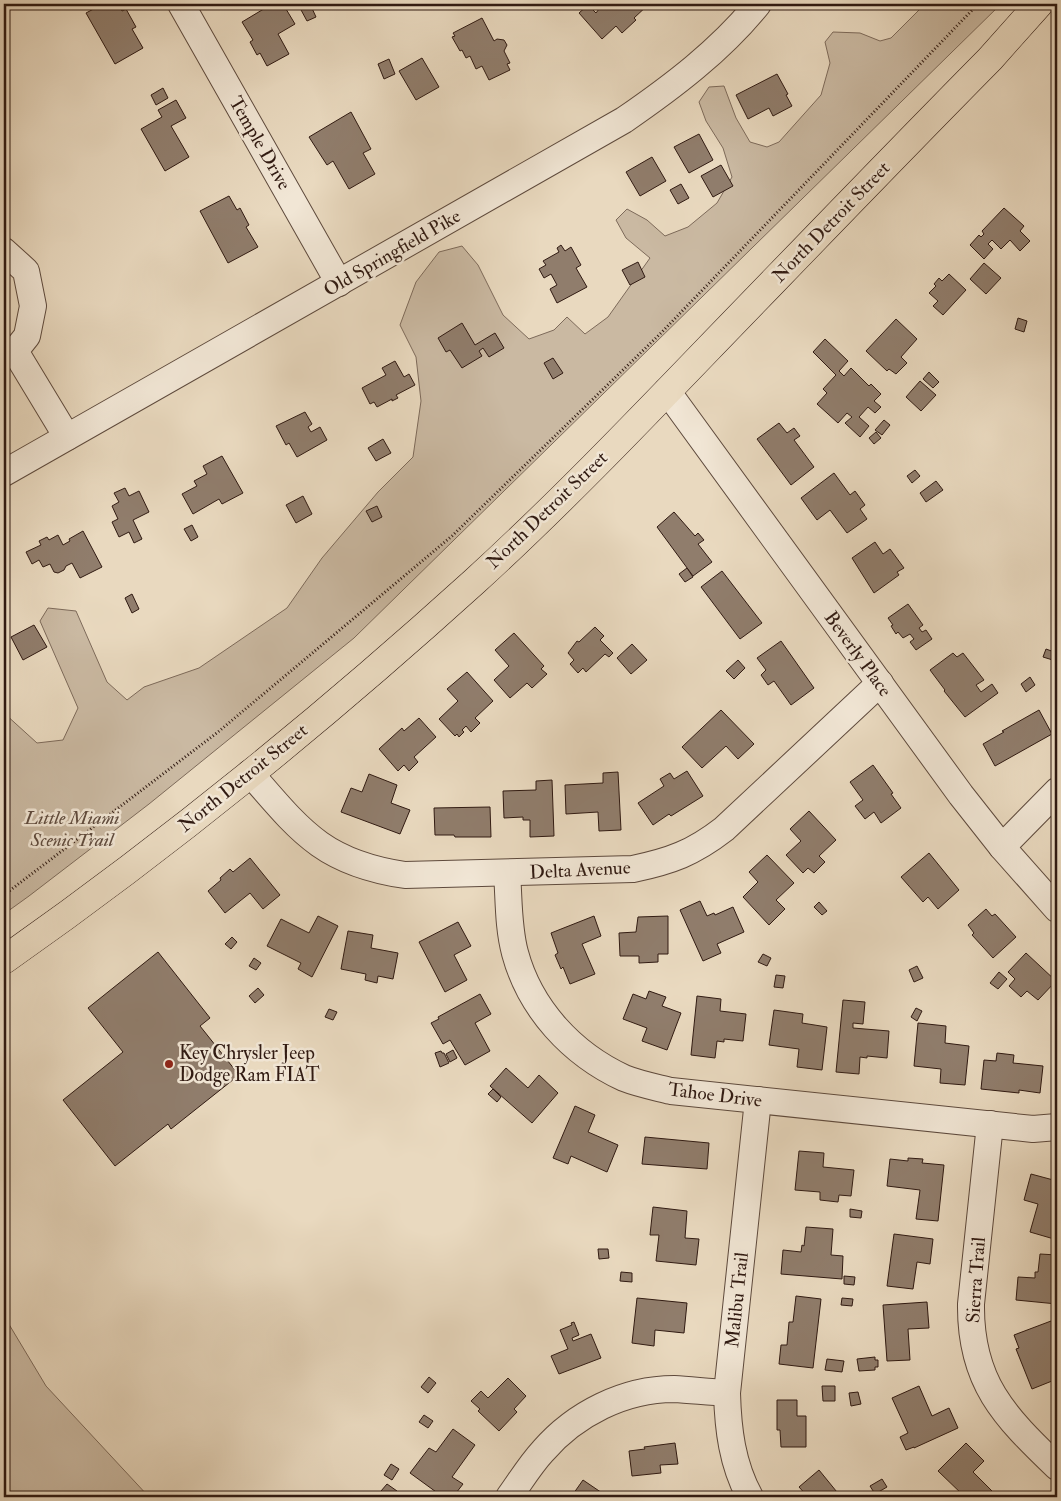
<svg xmlns="http://www.w3.org/2000/svg" width="1061" height="1501" font-family="'IM FELL Double Pica',serif">
<rect width="100%" height="100%" fill="#e9d9bf"/>
<filter id="stains"><feTurbulence type="fractalNoise" baseFrequency=".004" numOctaves="4"/><feColorMatrix values="0 0 0 0 .2 0 0 0 0 .09 0 0 0 0 .02 0 0 0 .5 -.17"/></filter>
<radialGradient id="worn" r=".72"><stop offset=".6" stop-color="#630" stop-opacity="0"/><stop offset="1" stop-color="#630" stop-opacity=".3"/></radialGradient>
<g fill="#cab9a2" stroke="#7d6a5a">
<polygon points="925,4 1001,4 354,638 149,804 29,896 4,914 4,713 37,743 63,740 78,708 40,621 48,608 76,611 107,682 127,700 144,687 199,668 287,608 322,558 378,492 413,457 421,401 416,357 400,325 416,282 439,252 462,246 478,265 503,315 529,339 554,330 567,317 585,334 608,317 650,258 626,238 616,220 627,209 647,220 665,236 688,227 717,203 732,177 723,148 706,121 699,102 709,87 724,86 736,118 750,142 767,147 779,142 821,95 830,63 825,42 833,32 860,33 880,41 891,38"/>
<polygon points="4,1316 46,1386 149,1497 4,1497"/>
</g>
<g fill="#907d6c" stroke="#301a12">
<polygon points="103,4 118,4 122,11 126,9 136,27 132,29 143,48 115,64 86,13"/>
<polygon points="272,4 283,4 295,24 278,34 289,54 267,66 260,53 257,55 250,42 253,40 242,22"/>
<polygon points="309,4 310,4 316,17 307,21 300,8"/>
<polygon points="594,4 649,4 634,18 636,20 622,33 616,26 602,39 579,13 588,5 596,13 599,9"/>
<polygon points="482,18 494,41 497,39 504,40 507,45 504,51 510,63 507,64 510,70 489,80 482,66 476,69 470,56 466,58 462,50 460,51 452,37 455,36 453,33"/>
<polygon points="422,58 439,87 416,100 399,71"/>
<polygon points="389,59 395,74 384,79 378,64"/>
<polygon points="777,74 788,94 786,95 792,106 773,116 769,108 748,119 736,95"/>
<polygon points="163,88 168,98 156,105 151,95"/>
<polygon points="176,100 186,118 171,126 189,157 165,171 141,129 162,117 158,110"/>
<polygon points="351,112 371,149 363,153 375,174 349,189 333,161 327,165 309,137"/>
<polygon points="699,134 713,160 689,173 674,147"/>
<polygon points="652,157 666,181 640,196 626,172"/>
<polygon points="721,165 733,186 713,197 701,176"/>
<polygon points="681,184 689,198 678,204 670,190"/>
<polygon points="229,196 237,210 240,208 249,225 246,227 258,247 228,263 200,211"/>
<polygon points="1004,208 1024,226 1020,231 1030,241 1020,251 1010,240 1001,249 992,240 988,244 993,249 984,259 970,245 979,235 981,237 984,234 982,231"/>
<polygon points="561,245 565,251 571,247 581,265 576,268 587,287 557,303 550,289 557,285 551,274 544,278 539,269 546,265 543,261 559,252 557,248"/>
<polygon points="638,262 645,277 630,285 622,270"/>
<polygon points="984,263 1001,278 986,294 970,279"/>
<polygon points="949,274 966,290 943,315 933,306 938,301 929,293 936,286 934,284 939,278 942,281"/>
<polygon points="1018,318 1027,321 1024,332 1015,329"/>
<polygon points="896,319 917,339 901,357 907,363 896,374 889,369 887,371 866,351"/>
<polygon points="462,323 475,345 495,333 504,348 489,357 483,348 479,351 482,356 462,368 450,350 446,352 438,338"/>
<polygon points="825,339 848,361 839,371 844,376 851,368 869,386 871,384 881,394 874,401 881,407 875,413 868,407 859,417 869,426 860,437 845,423 852,417 847,413 838,423 817,404 827,393 823,389 836,375 813,352"/>
<polygon points="553,358 563,373 553,379 544,363"/>
<polygon points="395,361 404,377 409,374 415,385 396,395 398,398 392,401 392,399 377,407 374,402 370,404 362,388 386,375 382,368"/>
<polygon points="929,372 939,382 933,388 923,379"/>
<polygon points="920,381 936,395 921,411 906,397"/>
<polygon points="305,412 312,424 308,427 311,432 320,427 327,440 297,457 289,443 286,445 276,426"/>
<polygon points="884,420 890,425 882,435 875,430"/>
<polygon points="779,423 787,433 794,428 800,436 794,440 814,467 791,485 757,439"/>
<polygon points="876,432 881,438 874,444 869,438"/>
<polygon points="383,439 391,453 376,461 368,448"/>
<polygon points="222,456 243,493 222,504 219,499 193,514 182,494 197,486 194,481 207,474 203,466"/>
<polygon points="915,470 920,476 912,483 907,476"/>
<polygon points="834,473 850,495 855,491 865,505 860,509 867,519 847,533 830,510 817,520 801,498"/>
<polygon points="936,481 943,490 926,502 920,493"/>
<polygon points="125,488 129,496 139,491 149,512 133,520 142,539 134,543 129,532 119,537 112,522 118,519 112,506 119,502 114,493"/>
<polygon points="303,496 312,514 296,523 286,505"/>
<polygon points="377,506 382,517 372,522 366,511"/>
<polygon points="674,512 695,536 698,533 704,540 698,544 712,562 693,576 657,527"/>
<polygon points="192,525 198,537 191,541 184,529"/>
<polygon points="83,531 102,567 80,578 72,563 66,566 64,570 58,573 54,572 50,564 43,567 39,560 32,564 26,552 41,545 39,541 47,537 49,540 58,535 63,545 70,541 69,539"/>
<polygon points="875,542 883,554 890,549 904,568 897,572 899,575 874,593 852,558"/>
<polygon points="687,568 693,577 685,582 679,574"/>
<polygon points="722,571 762,623 740,639 701,587"/>
<polygon points="132,594 139,609 132,613 125,598"/>
<polygon points="908,604 923,625 919,628 922,632 926,630 932,639 916,650 910,642 914,639 910,634 903,638 898,632 896,634 891,626 893,625 888,618"/>
<polygon points="34,625 47,647 23,660 11,637"/>
<polygon points="595,627 604,636 600,640 613,653 609,657 605,654 586,672 583,668 578,673 570,664 574,660 568,653 577,641 579,642"/>
<polygon points="514,633 544,666 541,669 547,674 532,688 527,683 510,698 494,680 509,666 495,650"/>
<polygon points="781,641 814,688 791,705 774,681 768,685 761,675 766,670 757,658"/>
<polygon points="632,644 647,660 631,674 617,658"/>
<polygon points="1046,649 1057,653 1056,661 1043,657"/>
<polygon points="953,653 957,657 963,653 984,680 976,685 981,692 992,684 998,693 965,717 944,691 945,690 930,670"/>
<polygon points="738,660 745,668 734,679 726,671"/>
<polygon points="467,672 493,701 475,718 480,723 471,732 466,726 462,730 464,732 459,737 457,734 455,736 439,719 458,701 447,689"/>
<polygon points="1030,677 1035,685 1026,692 1021,684"/>
<polygon points="721,710 754,744 738,759 726,746 702,768 682,747"/>
<polygon points="1039,710 1052,734 995,766 983,744 1004,732 1002,731"/>
<polygon points="419,718 436,737 414,757 418,762 409,771 404,765 398,771 379,749 402,728 404,731"/>
<polygon points="873,765 893,793 891,794 901,808 881,823 874,812 865,819 855,806 863,800 850,782"/>
<polygon points="687,771 703,796 671,816 669,814 653,825 638,803 664,786 660,779 670,773 674,779"/>
<polygon points="618,772 621,830 599,831 598,812 566,814 565,785 603,783 603,773"/>
<polygon points="369,774 397,785 391,803 410,810 400,834 341,812 351,788 362,792"/>
<polygon points="552,780 554,836 530,837 530,820 523,820 523,817 504,818 503,791 536,790 536,781"/>
<polygon points="490,807 491,837 455,837 454,835 435,835 434,808"/>
<polygon points="809,811 836,840 819,856 825,862 814,873 808,868 803,873 786,855 801,841 790,829"/>
<polygon points="929,853 959,890 938,909 928,897 923,902 901,877"/>
<polygon points="767,855 794,883 776,900 785,909 769,925 743,897 758,882 749,872"/>
<polygon points="250,858 280,895 263,909 250,893 225,913 208,891 221,880 220,878 230,869 233,872"/>
<polygon points="700,901 707,916 714,913 715,915 733,907 744,932 717,944 721,953 703,961 680,910"/>
<polygon points="819,902 827,911 822,915 814,907"/>
<polygon points="986,909 992,916 995,914 1016,937 993,958 972,935 974,933 968,925"/>
<polygon points="318,916 338,926 312,977 298,969 301,963 267,946 281,919 309,933"/>
<polygon points="594,916 601,936 582,944 595,974 570,984 563,967 561,969 555,955 558,953 551,933"/>
<polygon points="668,916 668,954 658,954 658,962 639,963 639,956 620,956 619,933 636,932 638,917"/>
<polygon points="458,922 471,946 454,955 467,980 445,992 419,942"/>
<polygon points="348,931 373,935 371,948 398,953 393,979 378,976 377,983 365,980 366,974 341,969"/>
<polygon points="232,937 237,942 231,949 225,944"/>
<polygon points="158,952 210,1018 200,1026 239,1075 171,1129 168,1124 115,1166 63,1100 123,1052 88,1008"/>
<polygon points="1026,953 1056,981 1038,1000 1027,991 1021,997 1009,986 1015,979 1008,972"/>
<polygon points="763,954 771,958 767,966 758,962"/>
<polygon points="254,958 261,963 256,970 249,966"/>
<polygon points="917,966 923,978 914,982 909,970"/>
<polygon points="999,972 1007,979 998,989 990,983"/>
<polygon points="776,975 785,976 783,988 774,987"/>
<polygon points="258,988 264,995 255,1003 249,996"/>
<polygon points="649,991 666,997 662,1006 681,1013 667,1050 642,1041 647,1028 623,1019 633,994 646,999"/>
<polygon points="480,994 491,1014 475,1023 490,1051 465,1065 450,1040 443,1044 431,1023 439,1019 438,1017"/>
<polygon points="697,996 721,999 720,1011 746,1014 743,1041 724,1039 724,1042 717,1041 715,1058 691,1055"/>
<polygon points="843,1000 865,1002 863,1024 853,1023 853,1028 889,1031 887,1058 867,1056 867,1058 860,1057 859,1074 836,1072"/>
<polygon points="916,1008 922,1011 917,1021 911,1017"/>
<polygon points="329,1009 337,1012 333,1020 325,1017"/>
<polygon points="774,1010 803,1014 802,1023 827,1027 822,1070 797,1067 799,1049 769,1045"/>
<polygon points="918,1023 946,1026 945,1043 969,1046 965,1085 940,1083 941,1069 914,1066"/>
<polygon points="453,1050 457,1058 450,1062 446,1054"/>
<polygon points="441,1051 442,1053 444,1053 449,1063 440,1067 435,1053"/>
<polygon points="997,1053 1014,1055 1013,1063 1043,1066 1040,1093 1019,1090 1019,1093 981,1089 984,1060 996,1061"/>
<polygon points="506,1068 528,1088 539,1075 558,1093 532,1123 490,1086"/>
<polygon points="493,1089 501,1097 497,1102 488,1094"/>
<polygon points="575,1106 595,1115 588,1132 618,1145 607,1172 571,1156 568,1164 553,1158"/>
<polygon points="645,1137 709,1143 707,1169 642,1164"/>
<polygon points="799,1151 824,1153 823,1167 854,1170 851,1196 839,1195 838,1202 820,1200 820,1192 795,1190"/>
<polygon points="908,1158 923,1159 922,1163 944,1165 938,1221 916,1219 920,1190 887,1186 890,1159 908,1161"/>
<polygon points="1031,1174 1057,1181 1057,1226 1054,1239 1030,1232 1038,1204 1024,1200"/>
<polygon points="653,1207 687,1211 685,1238 699,1239 696,1265 656,1261 659,1235 650,1235"/>
<polygon points="850,1209 862,1211 861,1218 850,1217"/>
<polygon points="806,1227 833,1229 831,1255 843,1256 842,1279 781,1274 783,1250 801,1252 802,1245 804,1246"/>
<polygon points="894,1234 933,1239 930,1264 917,1262 913,1289 887,1286"/>
<polygon points="598,1249 608,1249 609,1258 599,1259"/>
<polygon points="1040,1254 1057,1255 1057,1304 1016,1300 1018,1277 1035,1278 1035,1272 1038,1272"/>
<polygon points="621,1272 632,1273 632,1282 620,1281"/>
<polygon points="844,1276 855,1277 854,1285 844,1284"/>
<polygon points="796,1296 821,1299 813,1368 779,1364 781,1345 787,1345 789,1322 793,1322"/>
<polygon points="637,1298 687,1303 684,1333 655,1330 654,1346 632,1343"/>
<polygon points="842,1298 853,1299 852,1306 841,1305"/>
<polygon points="927,1302 929,1328 908,1329 910,1360 887,1361 883,1305"/>
<polygon points="1051,1321 1057,1337 1057,1365 1054,1366 1057,1379 1032,1389 1016,1349 1019,1348 1014,1335"/>
<polygon points="574,1322 579,1335 572,1338 573,1341 591,1334 601,1358 559,1374 551,1356 568,1349 560,1330 572,1325 571,1323"/>
<polygon points="875,1357 875,1360 878,1360 878,1367 875,1367 875,1370 859,1371 857,1359"/>
<polygon points="827,1359 844,1361 842,1372 825,1370"/>
<polygon points="429,1377 436,1383 428,1393 421,1387"/>
<polygon points="508,1378 526,1396 514,1409 517,1412 499,1431 478,1411 480,1409 471,1401 481,1391 488,1398"/>
<polygon points="822,1386 835,1386 835,1401 823,1401"/>
<polygon points="919,1386 932,1416 949,1408 958,1428 914,1448 914,1447 906,1450 900,1437 908,1433 892,1398"/>
<polygon points="858,1392 861,1404 851,1406 849,1393"/>
<polygon points="777,1400 797,1400 797,1416 806,1416 806,1447 781,1447 780,1430 777,1430"/>
<polygon points="424,1415 433,1421 428,1428 419,1422"/>
<polygon points="453,1429 475,1445 452,1477 463,1484 453,1497 443,1497 410,1473 429,1448 436,1452"/>
<polygon points="675,1443 678,1464 660,1465 661,1473 632,1476 629,1451 645,1449 644,1447"/>
<polygon points="966,1443 984,1461 973,1472 995,1494 991,1497 965,1497 938,1471"/>
<polygon points="391,1464 399,1469 392,1480 384,1475"/>
<polygon points="819,1470 841,1497 808,1497 799,1487"/>
<polygon points="882,1479 887,1487 875,1494 870,1486"/>
<polygon points="583,1480 608,1497 571,1497"/>
<polygon points="387,1484 397,1491 392,1497 389,1497 381,1491"/>
</g>
<g fill="none" stroke-linecap="round" stroke-linejoin="round">
<defs>
<g id="minor">
<polyline points="181,4 339,283"/>
<polyline points="4,251 26,271 33,306 27,336 15,351"/>
<polyline points="4,350 15,351 67,437"/>
<polyline points="667,391 961,795 1002,847 1057,909"/>
<path d="M4,473l620,-353c48,-33 97,-70 134,-116"/>
<path d="M250,773c51,59 74,90 155,102l228,-6c38,-8 60,-16 91,-40l156,-146"/>
<polyline points="1002,847 1057,791"/>
<path d="M507,873c2,27 1,54 8,80 15,56 57,101 109,125 15,6 31,9 47,13l362,38 24,-2"/>
<path d="M990,1124l-19,180c-1,78 33,112 86,163"/>
<path d="M509,1497c11,-15 21,-32 34,-46 32,-37 81,-62 131,-62 17,1 35,3 53,4"/>
<path d="M750,1497c-18,-33 -22,-68 -23,-104l31,-293"/>
</g>
<path id="highway" d="M4,960c165,-116 322,-244 471,-379 81,-74 158,-154 234,-233 93,-96 186,-193 281,-289l49,-55"/>
</defs>
<use href="#minor" stroke="#5e4a3d" stroke-width="28"/>
<use href="#highway" stroke="#301a12" stroke-width="29"/>
<polyline stroke="#301a12" stroke-width="3" stroke-dasharray="1 2.5" stroke-linecap="butt" points="4,895 218,732 452,536 661,333 978,4"/>
<use href="#minor" stroke="#f1e6d5" stroke-width="26"/>
<use href="#highway" stroke="#e9d9bf" stroke-width="28"/>
</g>
<circle fill="#8f2418" stroke="#f1e6d5" stroke-width="2" cx="169" cy="1064" r="5"/>
<g text-anchor="middle" dominant-baseline="central" stroke-width="5" stroke-linejoin="round" paint-order="stroke">
<g font-size="19" fill="#301a12" stroke="#f1e6d5">
<text transform="translate(260 143) rotate(60)">Temple Drive</text>
<text transform="translate(831 222) rotate(-46)">North Detroit Street</text>
<text transform="translate(392 253) rotate(-30)">Old Springfield Pike</text>
<text transform="translate(547 510) rotate(-44)">North Detroit Street</text>
<text transform="translate(858 654) rotate(54)">Beverly Place</text>
<text transform="translate(243 778) rotate(-39)">North Detroit Street</text>
<text transform="translate(580 870) rotate(-3)">Delta Avenue</text>
<text transform="translate(715 1095) rotate(7)">Tahoe Drive</text>
<text transform="translate(976 1280) rotate(-86)">Sierra Trail</text>
<text transform="translate(737 1300) rotate(-84)">Malibu Trail</text>
</g>
<g font-size="19" font-style="italic" fill="#5e4a3d" stroke="#f1e6d5">
<text x="72" y="818">Little Miami<tspan x="72" dy="22">Scenic Trail</tspan></text>
</g>
<g font-size="19" fill="#301a12" stroke="#f1e6d5" text-anchor="start">
<text x="179" y="1053">Key Chrysler Jeep<tspan x="179" dy="22">Dodge Ram FIAT</tspan></text>
</g>
</g>
<rect width="1061" height="1501" fill="none" stroke="#e9d9bf" stroke-width="20"/>
<rect x="5" y="5" width="1051" height="1491" fill="none" stroke="#301a12" stroke-width="2.5"/>
<rect x="10" y="10" width="1041" height="1481" fill="none" stroke="#301a12"/>
<rect width="100%" height="100%" filter="url(#stains)"/>
<rect width="100%" height="100%" fill="url(#worn)"/>
</svg>
